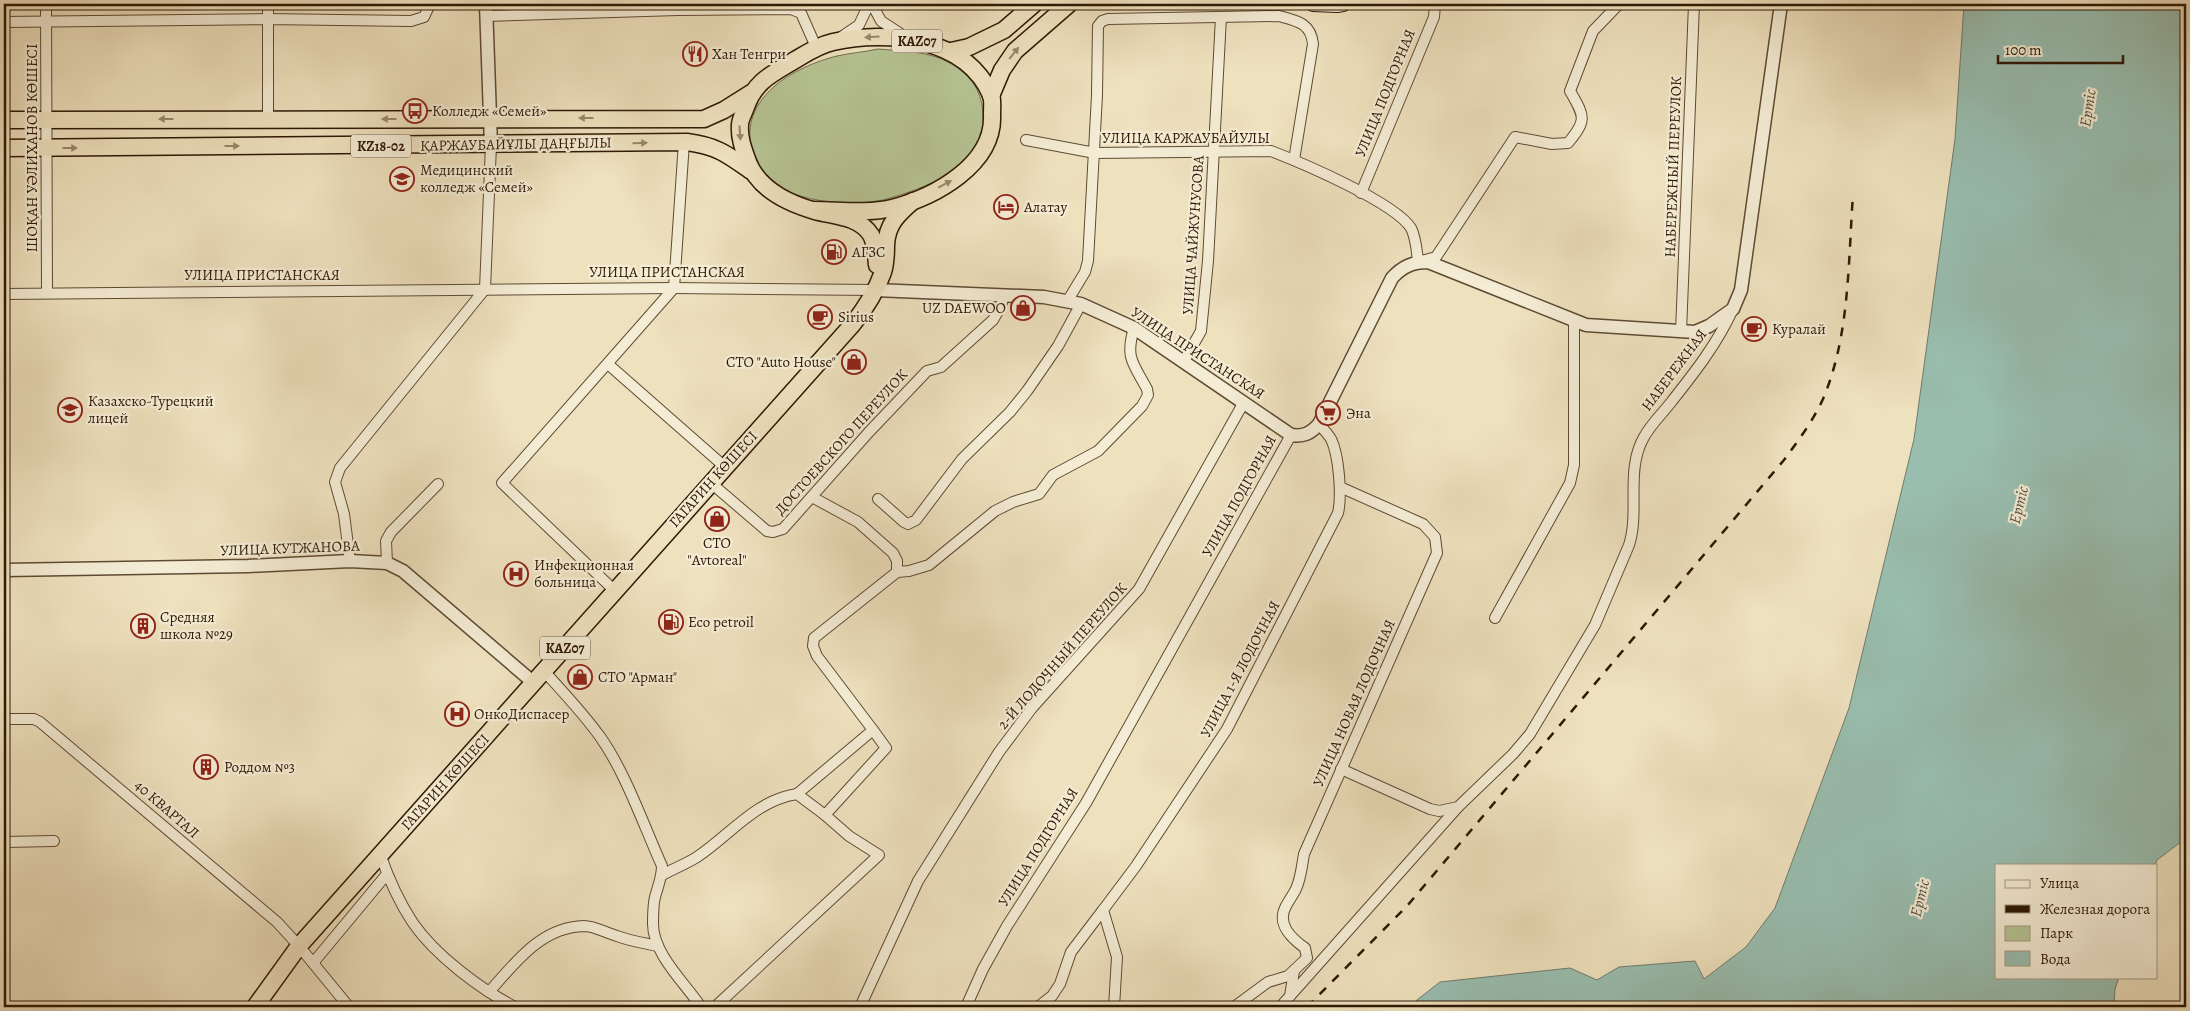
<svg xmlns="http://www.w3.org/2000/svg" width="2190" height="1011" font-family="Alegreya,serif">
<rect width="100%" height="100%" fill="#eee1be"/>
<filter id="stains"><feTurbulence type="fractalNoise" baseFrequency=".004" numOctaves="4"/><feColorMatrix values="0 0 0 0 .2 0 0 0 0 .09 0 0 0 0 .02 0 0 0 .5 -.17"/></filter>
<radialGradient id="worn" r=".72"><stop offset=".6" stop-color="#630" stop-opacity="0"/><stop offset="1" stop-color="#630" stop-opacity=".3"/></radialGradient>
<path fill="#b6c393" stroke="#726e4c" d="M878,49c23,2 50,2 70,13 21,11 33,27 35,50 4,47 -42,70 -80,82 -8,2 -17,6 -26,7 -27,4 -59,2 -86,-8 -19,-8 -34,-21 -39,-42 -14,-53 41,-84 85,-95 13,-3 28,-4 41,-7z"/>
<polygon fill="#99beb0" stroke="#6f7c6c" points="1964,4 2186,4 2186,838 2157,860 2155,865 1996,865 1996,977 2119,977 2115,989 2114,1007 1408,1007 1440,982 1570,968 1597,980 1619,967 1695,961 1704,979 1746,947 1775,908 1849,708 1914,439 1955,139"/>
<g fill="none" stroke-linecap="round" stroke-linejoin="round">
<defs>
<g id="minor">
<polyline points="46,4 47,293"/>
<polyline points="268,4 268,119"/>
<polyline points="872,4 881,21 904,36"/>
<polyline points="486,16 678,10 791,9 801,13 816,47"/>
<polyline points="4,22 267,19 411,21 424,17 430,4"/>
<polyline points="840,38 859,25 869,4"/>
<path d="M1026,140l69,13 176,-2c31,12 123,51 140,77 5,10 6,23 7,34l18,-5 79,-120 37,7 16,-1c20,-24 16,-27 2,-52l23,-60 26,-27"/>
<polyline points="1361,193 1434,17 1435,4"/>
<polyline points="4,294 674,288 875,290"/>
<path d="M1068,300l17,-28 3,-11 9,-166 1,-69 4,-5 6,-2 171,-3c18,5 32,7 34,28l-19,116"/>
<polyline points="1681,332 1694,4"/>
<polyline points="1184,361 1201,331 1208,261 1221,17"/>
<polyline points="609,365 725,467"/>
<polyline points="711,483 767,531 773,532 783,529 869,432 927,371 941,367 993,320 1001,306 1004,295"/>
<polyline points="812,497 858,522 893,553 897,561 897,572"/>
<polyline points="878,499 904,522 908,524 916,520 962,459 1010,412 1027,391 1058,346 1081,304"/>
<polyline points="350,561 344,514 335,482 340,468 485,289 491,145"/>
<polyline points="387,563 386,541 391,532 438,484"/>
<polyline points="615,591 502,483 674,288 684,142"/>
<polyline points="1495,618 1570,483 1574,465 1574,321"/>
<path d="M544,671c20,22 40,43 57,67 25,36 43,88 61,128 0,11 -4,20 -7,31 -2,8 -2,18 -2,27 0,30 32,59 48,83"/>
<polyline points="4,719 34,719 40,722 277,922 299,946 349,1007"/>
<path d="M1341,769l89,40 9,2 19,-4 55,-53 17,-20 65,-109 34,-80c11,-34 -4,-75 15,-108 7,-13 19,-24 28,-36 23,-29 45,-57 61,-92"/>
<path d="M797,794l76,-64 -56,-74 -4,-10 1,-8 83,-66 12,-1 20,-6 66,-54 18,-9 26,-8 14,-19 45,-24 44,-45 6,-11 -1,-6c-14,-26 -22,-31 -13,-61"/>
<polyline points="4,842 54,841"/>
<path d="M380,854c8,23 19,48 33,69 22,32 67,66 102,84"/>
<path d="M662,875c11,-6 24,-11 35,-18 33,-22 59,-57 100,-63l28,21"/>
<polyline points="313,963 387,874"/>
<polyline points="1294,971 1290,996 1458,807"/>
<path d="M489,992c26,-29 52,-65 95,-66 11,0 22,7 33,10 13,5 27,7 41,10"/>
<polyline points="715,1007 879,855 849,836 825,815 886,748 873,730"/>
<polyline points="860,1007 918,881 999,752 1032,708 1139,589 1244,402"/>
<polyline points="966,1007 983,969 1007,926 1086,803 1291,435"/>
<polyline points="1038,1007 1052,996 1060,984 1071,952 1103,910"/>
<path d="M1114,1007l3,-50 -14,-47 33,-44 91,-137 111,-216c4,-17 1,-58 -7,-74 -3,-5 -8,-10 -12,-15"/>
<path d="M1234,1007l34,-25 20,-6 19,-18 -2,-10c-14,-10 -29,-24 -19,-42 3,-6 7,-11 10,-17 5,-11 6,-24 8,-35l133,-301 -2,-16 -12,-13 -83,-37"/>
<polyline points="1280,1007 1290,996"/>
</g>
<g id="tertiary">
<polyline points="486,4 491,145"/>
<path d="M875,290l169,7 37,7 53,24 157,107c13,2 20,-2 28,-11l73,-146c10,-11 20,-16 36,-16l158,63 109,7 14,-6 24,-17 8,-19 40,-286"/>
<polyline points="4,570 248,566 350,561 387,563 403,571 534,683"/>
</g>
<polyline id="secondary" points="1313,4 1337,5 1343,4"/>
<g id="trunk">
<polyline points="951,51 969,47 1004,30 1034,4"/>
<polyline points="991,96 1002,70 1015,51 1069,4"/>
<polyline points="4,120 704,119 724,110 751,93"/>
<path d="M4,148l683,-6c30,4 40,12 64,29"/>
<path d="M814,210c25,0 53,4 78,-2 42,-11 103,-43 100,-94 0,-6 1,-14 -1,-19 -25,-58 -104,-65 -158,-53 -14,3 -26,11 -38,18 -23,14 -40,21 -49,47 -2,6 -6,12 -6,18 -1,12 3,23 7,34 10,30 40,44 68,52 19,5 44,5 56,24 5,9 5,20 6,30"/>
<path d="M255,1007l44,-61 553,-621c13,-16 24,-33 31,-53 3,-9 3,-18 3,-27 1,-21 12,-31 27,-44"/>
</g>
</defs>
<use href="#minor" stroke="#5f4a33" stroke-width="12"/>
<use href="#tertiary" stroke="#5f4a33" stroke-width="15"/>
<use href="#secondary" stroke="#2f1805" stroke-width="16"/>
<use href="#trunk" stroke="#2f1805" stroke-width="19"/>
<use href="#minor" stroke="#f4ecd5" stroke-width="10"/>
<use href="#tertiary" stroke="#f4ecd5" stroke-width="12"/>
<use href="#secondary" stroke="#f4ecd5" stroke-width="14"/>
<use href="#trunk" stroke="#eee1be" stroke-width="16"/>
<path stroke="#2f1805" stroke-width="2.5" stroke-dasharray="9 9" stroke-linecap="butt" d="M1307,1007l100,-101 377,-446c14,-19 29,-39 39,-61 27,-64 25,-136 30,-204"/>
</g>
<defs><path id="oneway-solid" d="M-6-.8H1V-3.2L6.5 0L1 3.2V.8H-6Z" transform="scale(1.25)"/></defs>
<g fill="#98876b">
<use href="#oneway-solid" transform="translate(872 37) rotate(176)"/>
<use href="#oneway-solid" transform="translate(1014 53) rotate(-51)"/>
<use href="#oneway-solid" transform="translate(586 118) rotate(180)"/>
<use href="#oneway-solid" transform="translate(166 119) rotate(180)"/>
<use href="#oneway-solid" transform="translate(389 119) rotate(180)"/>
<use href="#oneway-solid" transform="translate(740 133) rotate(86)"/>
<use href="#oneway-solid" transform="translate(640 143) rotate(-1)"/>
<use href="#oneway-solid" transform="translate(232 146)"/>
<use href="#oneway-solid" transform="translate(70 148)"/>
<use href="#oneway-solid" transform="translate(945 184) rotate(-28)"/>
</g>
<defs>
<symbol id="restaurant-ring" viewBox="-11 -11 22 22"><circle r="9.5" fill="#f4ecd5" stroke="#8f2418" stroke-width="1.5"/><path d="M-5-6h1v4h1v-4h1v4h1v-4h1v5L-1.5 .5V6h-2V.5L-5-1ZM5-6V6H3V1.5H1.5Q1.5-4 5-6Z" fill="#8f2418"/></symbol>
<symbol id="bus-ring" viewBox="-11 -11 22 22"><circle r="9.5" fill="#f4ecd5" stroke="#8f2418" stroke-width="1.5"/><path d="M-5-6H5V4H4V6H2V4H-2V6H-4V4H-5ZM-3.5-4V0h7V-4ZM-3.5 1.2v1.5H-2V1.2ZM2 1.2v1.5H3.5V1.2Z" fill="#8f2418"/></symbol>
<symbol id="university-ring" viewBox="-11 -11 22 22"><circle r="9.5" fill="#f4ecd5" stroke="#8f2418" stroke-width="1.5"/><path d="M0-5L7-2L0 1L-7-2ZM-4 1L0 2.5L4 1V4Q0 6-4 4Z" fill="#8f2418"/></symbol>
<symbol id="hotel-ring" viewBox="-11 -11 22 22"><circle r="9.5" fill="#f4ecd5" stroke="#8f2418" stroke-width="1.5"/><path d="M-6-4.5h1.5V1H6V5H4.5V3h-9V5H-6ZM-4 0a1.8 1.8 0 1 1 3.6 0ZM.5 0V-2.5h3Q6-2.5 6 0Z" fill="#8f2418"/></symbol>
<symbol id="fuel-ring" viewBox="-11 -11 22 22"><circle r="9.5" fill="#f4ecd5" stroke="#8f2418" stroke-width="1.5"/><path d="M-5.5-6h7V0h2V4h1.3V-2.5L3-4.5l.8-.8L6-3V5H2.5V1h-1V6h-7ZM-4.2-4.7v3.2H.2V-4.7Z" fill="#8f2418"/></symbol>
<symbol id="shop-ring" viewBox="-11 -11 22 22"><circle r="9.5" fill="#f4ecd5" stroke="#8f2418" stroke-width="1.5"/><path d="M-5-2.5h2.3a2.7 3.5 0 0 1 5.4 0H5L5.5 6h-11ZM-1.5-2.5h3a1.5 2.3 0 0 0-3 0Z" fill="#8f2418"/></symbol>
<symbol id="cafe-ring" viewBox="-11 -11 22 22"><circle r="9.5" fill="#f4ecd5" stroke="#8f2418" stroke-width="1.5"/><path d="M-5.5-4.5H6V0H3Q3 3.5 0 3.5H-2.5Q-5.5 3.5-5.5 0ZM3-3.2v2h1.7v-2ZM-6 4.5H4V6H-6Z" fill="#8f2418"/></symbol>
<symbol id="school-ring" viewBox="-11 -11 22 22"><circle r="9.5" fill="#f4ecd5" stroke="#8f2418" stroke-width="1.5"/><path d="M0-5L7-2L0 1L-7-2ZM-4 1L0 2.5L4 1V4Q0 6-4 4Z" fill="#8f2418"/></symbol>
<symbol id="supermarket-ring" viewBox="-11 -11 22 22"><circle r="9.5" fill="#f4ecd5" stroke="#8f2418" stroke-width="1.5"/><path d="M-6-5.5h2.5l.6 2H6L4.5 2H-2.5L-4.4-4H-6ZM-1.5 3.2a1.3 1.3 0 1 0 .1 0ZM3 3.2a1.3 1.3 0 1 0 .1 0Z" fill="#8f2418"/></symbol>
<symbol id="hospital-ring" viewBox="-11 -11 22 22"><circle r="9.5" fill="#f4ecd5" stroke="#8f2418" stroke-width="1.5"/><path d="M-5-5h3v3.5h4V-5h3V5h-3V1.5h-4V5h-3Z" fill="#8f2418"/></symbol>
<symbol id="building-ring" viewBox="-11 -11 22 22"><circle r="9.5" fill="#f4ecd5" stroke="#8f2418" stroke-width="1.5"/><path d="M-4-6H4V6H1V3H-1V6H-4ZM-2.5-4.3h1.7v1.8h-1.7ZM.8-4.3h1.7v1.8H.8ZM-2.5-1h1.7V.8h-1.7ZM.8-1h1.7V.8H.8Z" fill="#8f2418"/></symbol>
</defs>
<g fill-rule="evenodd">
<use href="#restaurant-ring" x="681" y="40" width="28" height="28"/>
<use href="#bus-ring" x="401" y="97" width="28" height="28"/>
<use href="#university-ring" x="388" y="165" width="28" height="28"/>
<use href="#hotel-ring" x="992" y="193" width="28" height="28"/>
<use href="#fuel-ring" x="820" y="238" width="28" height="28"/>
<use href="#shop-ring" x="1009" y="294" width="28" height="28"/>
<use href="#cafe-ring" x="806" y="303" width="28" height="28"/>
<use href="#cafe-ring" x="1740" y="315" width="28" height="28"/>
<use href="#shop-ring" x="840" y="348" width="28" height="28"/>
<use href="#school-ring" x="56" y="396" width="28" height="28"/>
<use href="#supermarket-ring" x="1314" y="399" width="28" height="28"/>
<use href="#shop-ring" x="703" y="505" width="28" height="28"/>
<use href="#hospital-ring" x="502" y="560" width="28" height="28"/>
<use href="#fuel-ring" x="657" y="608" width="28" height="28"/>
<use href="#building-ring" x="129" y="612" width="28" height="28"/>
<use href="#shop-ring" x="566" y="663" width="28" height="28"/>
<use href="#hospital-ring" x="443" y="700" width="28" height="28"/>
<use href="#building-ring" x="192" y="753" width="28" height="28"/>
</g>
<g text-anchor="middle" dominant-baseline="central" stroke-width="4.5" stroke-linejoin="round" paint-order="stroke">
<g fill="#f4ecd5" stroke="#6a5843" stroke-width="1">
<rect x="892" y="29.5" width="50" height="23" rx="4"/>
<rect x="351" y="134.5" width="60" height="23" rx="4"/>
<rect x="540" y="636.5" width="50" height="23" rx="4"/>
</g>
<g font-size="14" font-weight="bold" fill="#2f1805">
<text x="917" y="41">KAZ07</text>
<text x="381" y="146">KZ18-02</text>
<text x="565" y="648">KAZ07</text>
</g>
<g font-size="15" fill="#2f1805" stroke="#f4ecd5" text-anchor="start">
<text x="712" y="54">Хан Тенгри</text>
<text x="432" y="111">Колледж «Семей»</text>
<text x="420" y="170">Медицинский<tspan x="420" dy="17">колледж «Семей»</tspan></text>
<text x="1024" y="207">Алатау</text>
<text x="852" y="252">АГЗС</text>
<text x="1006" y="308" text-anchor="end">UZ DAEWOO</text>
<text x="838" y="317">Sirius</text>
<text x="1772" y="329">Куралай</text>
<text x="836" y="362" text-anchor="end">СТО "Auto House"</text>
<text x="88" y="401">Казахско-Турецкий<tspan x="88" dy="17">лицей</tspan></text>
<text x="1346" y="413">Эна</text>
<text x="717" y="543" text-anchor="middle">СТО<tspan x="717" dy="17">"Avtoreal"</tspan></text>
<text x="534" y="565">Инфекционная<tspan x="534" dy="17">больница</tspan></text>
<text x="160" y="617">Средняя<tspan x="160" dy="17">школа №29</tspan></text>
<text x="688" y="622">Eco petroil</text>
<text x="598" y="677">СТО "Арман"</text>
<text x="474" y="714">ОнкоДиспасер</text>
<text x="224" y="767">Роддом №3</text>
</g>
<g font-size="15" fill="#2f1805" stroke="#f4ecd5">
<text transform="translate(1385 93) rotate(-68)">УЛИЦА ПОДГОРНАЯ</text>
<text x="1186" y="138">УЛИЦА КАРЖАУБАЙУЛЫ</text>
<text transform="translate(516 144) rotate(-1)">ҚАРЖАУБАЙҰЛЫ ДАҢҒЫЛЫ</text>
<text transform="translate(32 148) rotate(-90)">ШОҚАН УӘЛИХАНОВ КӨШЕСІ</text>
<text transform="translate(1673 167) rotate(-88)">НАБЕРЕЖНЫЙ ПЕРЕУЛОК</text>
<text transform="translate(1193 235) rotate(-86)">УЛИЦА ЧАЙЖУНУСОВА</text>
<text x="667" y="272">УЛИЦА ПРИСТАНСКАЯ</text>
<text x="262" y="275">УЛИЦА ПРИСТАНСКАЯ</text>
<text transform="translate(1198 353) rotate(33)">УЛИЦА ПРИСТАНСКАЯ</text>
<text transform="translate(1674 370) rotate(-53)">НАБЕРЕЖНАЯ</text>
<text transform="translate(841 442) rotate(-48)">ДОСТОЕВСКОГО ПЕРЕУЛОК</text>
<text transform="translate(713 479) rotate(-48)">ГАГАРИН КӨШЕСІ</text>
<text transform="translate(1239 496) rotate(-61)">УЛИЦА ПОДГОРНАЯ</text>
<text transform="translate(290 548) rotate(-2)">УЛИЦА КУТЖАНОВА</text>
<text transform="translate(1062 656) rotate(-49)">2-Й ЛОДОЧНЫЙ ПЕРЕУЛОК</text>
<text transform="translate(1240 669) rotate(-62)">УЛИЦА 1-Я ЛОДОЧНАЯ</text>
<text transform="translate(1354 703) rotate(-66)">УЛИЦА НОВАЯ ЛОДОЧНАЯ</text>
<text transform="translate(445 782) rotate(-48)">ГАГАРИН КӨШЕСІ</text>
<text transform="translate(167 809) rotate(41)">40 КВАРТАЛ</text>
<text transform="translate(1038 847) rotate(-58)">УЛИЦА ПОДГОРНАЯ</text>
</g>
<g font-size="16" font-style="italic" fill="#545241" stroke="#f4ecd5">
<text transform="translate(2088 108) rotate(-81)">Ертіс</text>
<text transform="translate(2019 505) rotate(-76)">Ертіс</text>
<text transform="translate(1920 898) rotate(-76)">Ертіс</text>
</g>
</g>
<rect width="2190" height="1011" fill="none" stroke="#eee1be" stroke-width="20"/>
<rect x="5" y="5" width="2180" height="1001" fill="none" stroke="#2f1805" stroke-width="2.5"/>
<rect x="10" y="10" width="2170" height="991" fill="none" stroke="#2f1805"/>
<rect x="1995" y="864" width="162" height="115" fill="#f4ecd5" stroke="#a59782"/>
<rect x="2005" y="880" width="25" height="8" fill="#f4ecd5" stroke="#a59782"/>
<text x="2040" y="888" font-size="15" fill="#2f1805">Улица</text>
<rect x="2005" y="905" width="25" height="8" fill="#2f1805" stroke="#a59782"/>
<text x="2040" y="914" font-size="15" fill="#2f1805">Железная дорога</text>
<rect x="2005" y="926" width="25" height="15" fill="#b6c393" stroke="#a59782"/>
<text x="2040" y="938" font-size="15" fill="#2f1805">Парк</text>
<rect x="2005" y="951" width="25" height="15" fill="#99beb0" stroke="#a59782"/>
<text x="2040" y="964" font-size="15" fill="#2f1805">Вода</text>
<path d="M1998 55v8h125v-8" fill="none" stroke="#2f1805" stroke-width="2.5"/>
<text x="2005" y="55" font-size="15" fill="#2f1805" stroke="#f4ecd5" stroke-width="4" paint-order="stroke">100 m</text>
<rect width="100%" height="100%" filter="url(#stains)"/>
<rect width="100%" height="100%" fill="url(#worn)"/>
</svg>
